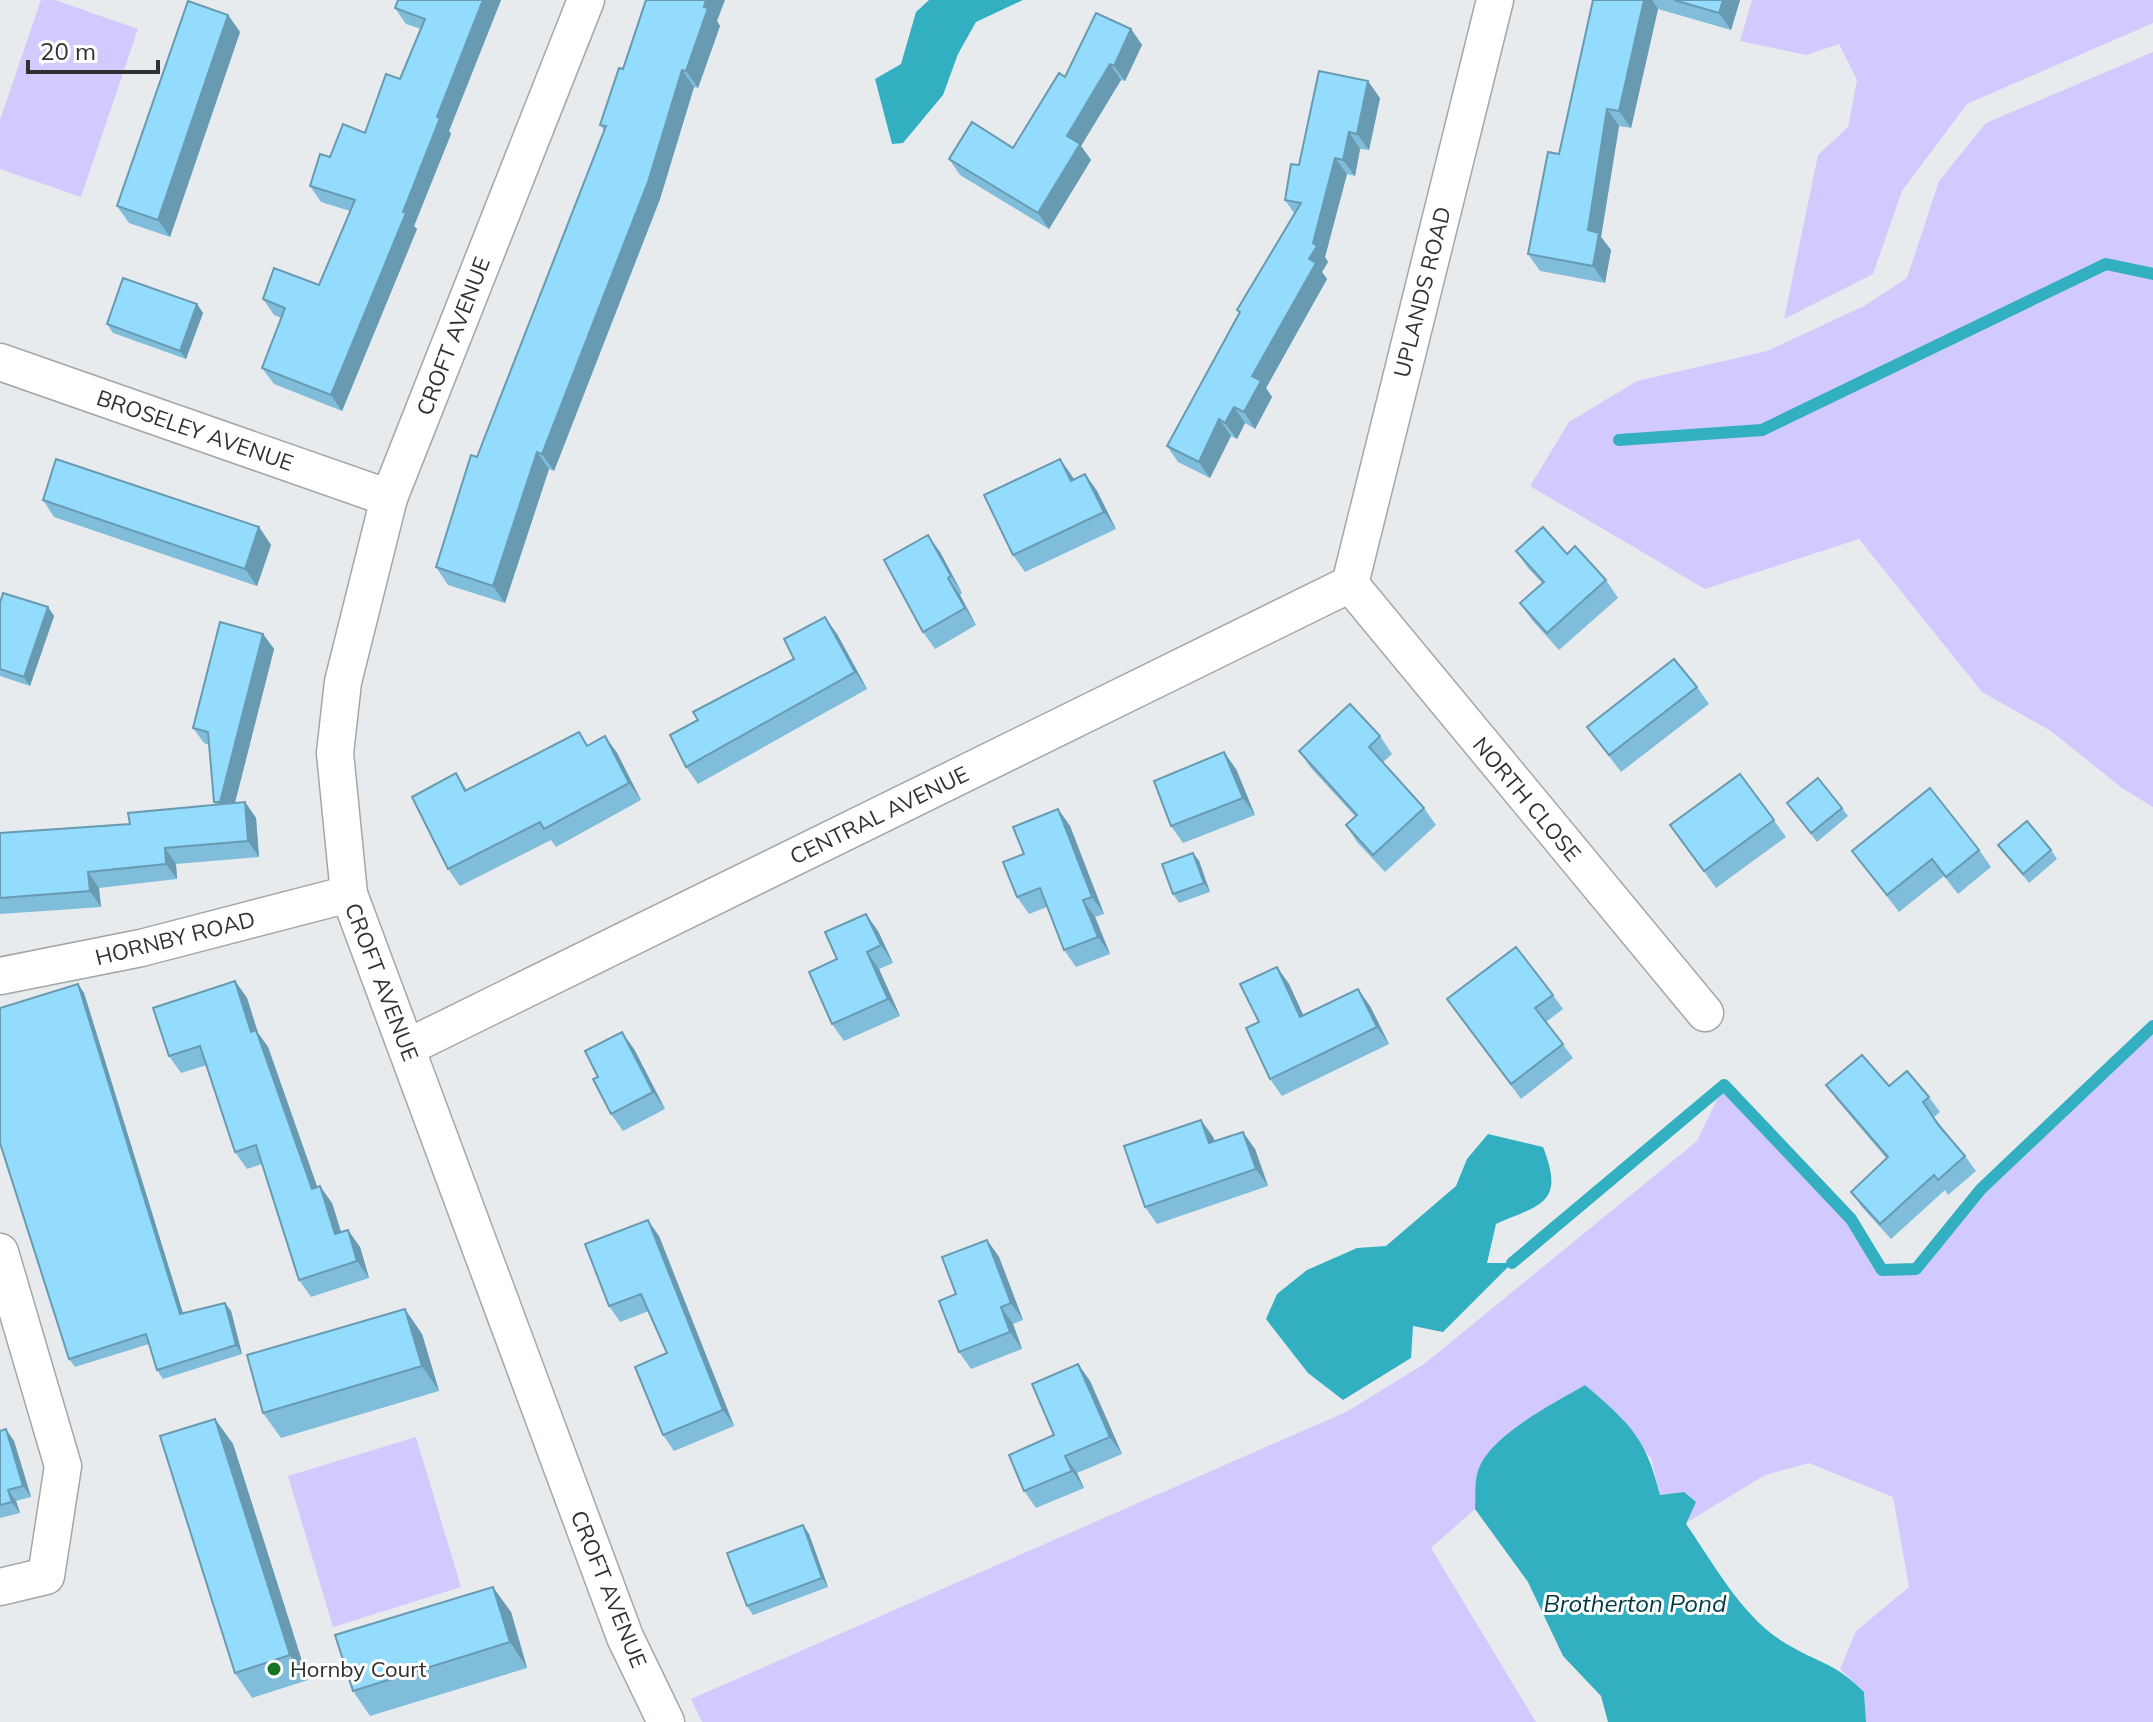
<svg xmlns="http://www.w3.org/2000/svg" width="2153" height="1722" font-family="Mulish,sans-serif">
<rect width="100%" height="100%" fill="#e8ebed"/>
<g fill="#d2c9fe">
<polygon points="41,0 55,0 138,29 81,197 0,169 0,120"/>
<polygon points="1752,0 2153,0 2153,23 1967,104 1902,191 1873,274 1784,319 1818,155 1848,127 1857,80 1839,44 1806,55 1740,41"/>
<polygon points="2153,52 2153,807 2122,788 2051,731 1982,692 1859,539 1705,589 1530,486 1569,422 1637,381 1767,351 1864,306 1907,278 1939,181 1986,123"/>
<path d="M2153,1026v696h-287l-2,-30 -24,-23 16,-38 53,-44 -16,-90 -84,-34 -44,12 -79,48 -3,-31 -23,3 -9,-37 -66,-73c-30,18 -96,50 -107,86 -4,11 -2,26 -3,38l-44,39 105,174h-834l-11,-23 657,-288 76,-47 273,-223 27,-56 127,134 31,51 33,-1 66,-80z"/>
<polygon points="416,1437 461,1587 333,1627 288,1476"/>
</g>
<g fill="#32afc0">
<polygon points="929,0 1023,0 976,22 958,54 943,95 903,143 892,144 875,79 901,64 916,12"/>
<path d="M1488,1134l55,13c22,56 -1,57 -47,77l-9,39h25l-69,69 -30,-6 -2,32 -68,42 -35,-27 -42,-54 11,-25 30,-24 50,-22 29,-2 70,-60 11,-27z"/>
<path d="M1585,1385c44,38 61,52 75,110l24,-3 12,10 -10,22c28,40 56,93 99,119 33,20 49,19 79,49l2,30h-258l-7,-26 -38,-40 -35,-74 -53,-73c1,-12 -1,-27 3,-38 11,-36 77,-68 107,-86z"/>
</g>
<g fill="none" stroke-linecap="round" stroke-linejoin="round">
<g stroke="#32afc0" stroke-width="12">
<polyline points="1619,440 1762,430 2106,264 2153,274"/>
<polyline points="1512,1263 1724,1085 1851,1219 1882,1270 1916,1269 1981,1189 2153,1026"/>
</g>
<defs>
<g id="minor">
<polyline points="586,0 389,498 343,682 335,753 349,894 625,1637 666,1722"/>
<polyline points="0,362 389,498"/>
<polyline points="1350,584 1495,0"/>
<polyline points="1350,584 1705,1013"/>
<polyline points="0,976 141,948 349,894"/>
<polyline points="408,1047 1350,584"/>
<polyline points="0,1252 63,1466 46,1576 0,1587"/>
</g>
</defs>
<use href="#minor" stroke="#a4a6a8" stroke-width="39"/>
<use href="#minor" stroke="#fff" stroke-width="36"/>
</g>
<g fill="#7fbdda">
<polygon points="501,0 449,131 451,134 414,226 417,229 342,411 274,384 262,368 281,318 274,315 263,299 319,285 350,211 321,202 310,186 330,157 365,133 400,79 421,29 406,24 395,8"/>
<polygon points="1593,0 1740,0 1731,30 1658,9 1631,128 1619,126 1601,237 1611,250 1605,283 1540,271 1528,254 1559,154"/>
<polygon points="228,15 240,32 170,237 129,223 117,206"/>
<polygon points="717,21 720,26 698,88 694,87 660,199 554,471 549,469 505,603 448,585 436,567 604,130 600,125"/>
<polygon points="1131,29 1142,45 1125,81 1121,80 1081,146 1091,160 1049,229 960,175 949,159 1013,148 1065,77"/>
<polygon points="1380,98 1369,150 1360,149 1355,176 1347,174 1325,257 1328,262 1322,272 1327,279 1266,388 1272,397 1255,429 1245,423 1237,439 1231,436 1210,478 1178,462 1167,446 1239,313 1237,310 1294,213 1285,200 1299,165"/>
<polygon points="197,304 203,313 186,359 113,333 107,324"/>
<polygon points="1060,459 1074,479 1085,474 1097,491 1116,529 1025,572 1013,555"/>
<polygon points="43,500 259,527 271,545 257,586 54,517"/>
<polygon points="1516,551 1567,554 1606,580 1618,598 1559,650 1532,620 1520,603 1542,583 1528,568"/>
<polygon points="940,552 962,593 960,595 976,625 935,649 923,632"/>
<polygon points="0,603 48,607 54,616 30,686 0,676"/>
<polygon points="263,634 274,649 235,803 245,802 256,818 259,857 176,864 177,879 99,888 101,907 0,914 0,833 130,824 216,805 214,802 209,745 204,743 193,728"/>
<polygon points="837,634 867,689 698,784 686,767 698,720"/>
<polygon points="1697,687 1709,704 1621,772 1587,727"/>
<polygon points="605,736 617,753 641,800 556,847 551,840 460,886 448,869 456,773 467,790 589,745"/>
<polygon points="1380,736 1392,754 1383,762 1424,808 1436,825 1385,872 1357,842 1346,825 1355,816 1311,768 1299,751"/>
<polygon points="1236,769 1255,815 1183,843 1171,826"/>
<polygon points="1740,774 1786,837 1716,888 1670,825"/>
<polygon points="1787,803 1842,808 1848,816 1817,842"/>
<polygon points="1058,809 1070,826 1104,914 1095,917 1110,954 1076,967 1064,950 1047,907 1029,914 1017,897 1024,854"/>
<polygon points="1998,845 2051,850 2057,859 2029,883"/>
<polygon points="1979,850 1991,867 1958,894 1944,876 1899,912 1852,851"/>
<polygon points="1193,853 1199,861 1210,892 1179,903 1173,894"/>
<polygon points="878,931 893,963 879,969 900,1016 844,1041 832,1024 837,959"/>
<polygon points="1277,967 1289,984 1303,1015 1370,1006 1389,1044 1282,1096 1270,1079 1259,1022"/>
<polygon points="235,981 247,998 258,1033 268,1047 317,1187 332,1203 341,1232 360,1247 369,1278 311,1297 299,1280 262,1164 247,1169 235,1152 207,1065 181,1073 169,1056"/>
<polygon points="78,984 84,993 183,1313 231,1311 242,1354 163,1379 157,1370 149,1344 75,1367 69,1359"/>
<polygon points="1553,995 1563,1009 1546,1022 1573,1058 1521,1099 1447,999"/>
<polygon points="634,1049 665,1109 623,1131 611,1114 598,1077"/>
<polygon points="1826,1085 1889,1086 1929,1097 1940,1112 1934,1117 1965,1156 1976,1171 1948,1195 1945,1190 1891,1239 1862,1207 1851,1192 1887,1159 1837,1100"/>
<polygon points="1201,1120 1213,1137 1215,1141 1255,1149 1268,1186 1157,1224 1145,1207"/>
<polygon points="659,1236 734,1426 674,1451 663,1435 667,1353 649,1311 620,1322 609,1306"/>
<polygon points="987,1240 999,1257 1023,1320 1013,1324 1022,1349 971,1369 959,1352 956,1294"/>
<polygon points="422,1334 439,1391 281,1438 263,1413"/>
<polygon points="1078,1364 1090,1381 1122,1454 1077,1473 1084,1488 1036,1508 1024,1491 1054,1435"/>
<polygon points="215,1419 233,1444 308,1680 252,1698 235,1673"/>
<polygon points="0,1431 14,1441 31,1497 16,1501 20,1513 0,1518"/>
<polygon points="803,1525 809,1534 828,1587 753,1615 747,1606"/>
<polygon points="511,1612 527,1668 370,1716 353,1691"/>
</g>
<g fill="#689ab2">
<polygon points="483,0 501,0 449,131 451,134 414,226 417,229 342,411 331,395 403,212 437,117"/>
<polygon points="706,0 725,0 717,21 720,26 698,88 686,71"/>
<polygon points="1644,0 1652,0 1658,9 1631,128 1619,111"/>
<polygon points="1723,0 1740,0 1731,30 1719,13"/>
<polygon points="228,15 240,32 170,237 158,220"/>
<polygon points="1131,29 1142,45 1125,81 1114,66"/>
<polygon points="1110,64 1121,80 1081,146 1091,160 1049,229 1038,213 1067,136"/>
<polygon points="682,70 694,87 660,199 554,471 542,454"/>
<polygon points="1368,81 1380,98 1369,150 1357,134"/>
<polygon points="1607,109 1619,126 1601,237 1611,250 1605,283 1593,266 1588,230"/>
<polygon points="1349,132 1360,149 1355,176 1343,160"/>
<polygon points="1335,158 1347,174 1325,257 1328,262 1322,272 1327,279 1266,388 1272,397 1255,429 1244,412 1252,376 1313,243"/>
<polygon points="197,304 203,313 186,359 180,351"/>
<polygon points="1234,407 1245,423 1237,439 1225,423"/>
<polygon points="1219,419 1231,436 1210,478 1199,462"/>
<polygon points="537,452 549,469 505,603 493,586"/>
<polygon points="1060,459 1072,476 1083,498 1071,481"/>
<polygon points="1085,474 1097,491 1116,529 1104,512"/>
<polygon points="259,527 271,545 257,586 245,569"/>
<polygon points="928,535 940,552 962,593 951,576"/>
<polygon points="948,578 960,595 976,625 965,608"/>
<polygon points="48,607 54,616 30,686 24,677"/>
<polygon points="825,617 837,634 867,689 855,672"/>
<polygon points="263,634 274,649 231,818 220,802"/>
<polygon points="605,736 617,753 641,800 629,783"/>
<polygon points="1224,752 1236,769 1255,815 1243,798"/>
<polygon points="245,802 256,818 259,857 248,841"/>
<polygon points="1058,809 1070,826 1104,914 1092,897"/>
<polygon points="165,848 176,864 177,879 166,864"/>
<polygon points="1193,853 1199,861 1210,892 1204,883"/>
<polygon points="88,872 99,888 101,907 90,891"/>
<polygon points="1083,900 1095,917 1110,954 1098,937"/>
<polygon points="866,914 878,931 893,963 881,945"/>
<polygon points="867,952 879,969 900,1016 888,999"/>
<polygon points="1277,967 1289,984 1312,1034 1300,1017"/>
<polygon points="235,981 247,998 258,1033 268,1047 324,1206 312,1189 251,1032"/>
<polygon points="78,984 84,993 186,1323 180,1314"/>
<polygon points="1358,989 1370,1006 1389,1044 1377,1027"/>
<polygon points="622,1032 634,1049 665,1109 653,1092"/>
<polygon points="1201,1120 1213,1137 1221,1160 1209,1143"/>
<polygon points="1243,1132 1255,1149 1268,1186 1256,1169"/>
<polygon points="320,1186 332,1203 347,1251 335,1234"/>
<polygon points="648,1220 659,1236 734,1426 723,1410"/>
<polygon points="348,1230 360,1247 369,1278 357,1261"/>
<polygon points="987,1240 999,1257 1023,1320 1011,1303"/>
<polygon points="225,1303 231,1311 242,1354 236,1345"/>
<polygon points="1001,1307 1013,1324 1022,1349 1010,1332"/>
<polygon points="405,1309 422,1334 439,1391 422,1366"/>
<polygon points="1078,1364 1090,1381 1122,1454 1110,1437"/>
<polygon points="215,1419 233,1444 308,1680 290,1655"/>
<polygon points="6,1429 14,1441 31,1497 23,1486"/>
<polygon points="1065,1456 1077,1473 1084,1488 1072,1471"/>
<polygon points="8,1490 16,1501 20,1513 12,1502"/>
<polygon points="803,1525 809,1534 828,1587 822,1578"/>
<polygon points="493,1587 511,1612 527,1668 510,1642"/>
</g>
<g fill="#94dcfe" stroke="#689ab2" stroke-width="2">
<polygon points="398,0 483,0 437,117 440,118 403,212 406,213 331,395 262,368 285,308 263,299 274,268 319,285 355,200 310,186 320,154 330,157 343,124 365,133 386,74 400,79 425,19 395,8"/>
<polygon points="646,0 706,0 704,7 708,8 686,71 682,70 648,182 542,454 537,452 493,586 436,567 471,455 477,457 606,126 600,125 619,68 623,69"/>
<polygon points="1593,0 1644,0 1619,111 1607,109 1588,230 1599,233 1593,266 1528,254 1548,152 1559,154"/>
<polygon points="1674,0 1723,0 1719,13"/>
<polygon points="188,1 228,15 158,220 117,206"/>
<polygon points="1096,13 1131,29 1114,66 1110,64 1067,136 1080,144 1038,213 949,159 972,122 1013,148 1059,73 1065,77"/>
<polygon points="1319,71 1368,81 1357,134 1349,132 1343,160 1335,158 1313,243 1317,246 1309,259 1316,263 1252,376 1261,381 1244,412 1234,407 1225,423 1219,419 1199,462 1167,446 1240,312 1237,310 1301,203 1285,200 1291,164 1299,165"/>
<polygon points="123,278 197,304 180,351 107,324"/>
<polygon points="56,459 259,527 245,569 43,500"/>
<polygon points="1060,459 1071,481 1085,474 1104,512 1013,555 984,495"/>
<polygon points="1543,527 1567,554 1575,546 1606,580 1547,633 1520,603 1544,582 1516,551"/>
<polygon points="928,535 951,576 948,578 965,608 923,632 884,560"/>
<polygon points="3,593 48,607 24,677 0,669 0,603"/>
<polygon points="825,617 855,672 686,767 670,735 698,720 693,712 794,659 784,639"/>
<polygon points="220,622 263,634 220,802 214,802 208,732 193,728"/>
<polygon points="1674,659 1697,687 1609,755 1587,727"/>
<polygon points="1350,704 1380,736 1369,747 1424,808 1373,855 1346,825 1357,815 1299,751"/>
<polygon points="579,732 587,746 605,736 629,783 544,829 540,822 448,869 412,797 456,773 465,791"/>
<polygon points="1224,752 1243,798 1171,826 1154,781"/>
<polygon points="1740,774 1774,820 1704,871 1670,825"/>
<polygon points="1818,778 1842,808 1811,833 1787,803"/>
<polygon points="1930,788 1979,850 1946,877 1932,859 1887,895 1852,851"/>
<polygon points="245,802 248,841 165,848 166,864 88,872 90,891 0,898 0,833 130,824 128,813"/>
<polygon points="1058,809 1092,897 1083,900 1098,937 1064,950 1040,888 1017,897 1003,862 1024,854 1013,827"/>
<polygon points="2027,821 2051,850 2023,874 1998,845"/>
<polygon points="1193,853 1204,883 1173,894 1162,864"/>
<polygon points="866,914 881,945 867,952 888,999 832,1024 809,972 837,959 825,932"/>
<polygon points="1516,947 1553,995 1535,1008 1563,1044 1511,1084 1447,999"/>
<polygon points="1277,967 1300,1017 1358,989 1377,1027 1270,1079 1246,1028 1259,1022 1240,984"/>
<polygon points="235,981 251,1032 256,1030 312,1189 320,1186 335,1234 348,1230 357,1261 299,1280 256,1145 235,1152 200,1046 169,1056 153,1008"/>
<polygon points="78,984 180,1314 225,1303 236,1345 157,1370 146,1334 69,1359 0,1143 0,1008"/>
<polygon points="622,1032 653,1092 611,1114 593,1079 598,1077 585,1051"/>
<polygon points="1862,1055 1889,1086 1907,1071 1929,1097 1923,1102 1939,1126 1965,1156 1938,1180 1934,1175 1880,1224 1851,1192 1888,1157 1826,1085"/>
<polygon points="1201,1120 1209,1143 1243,1132 1256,1169 1145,1207 1124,1146"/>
<polygon points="648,1220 723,1410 663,1435 635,1367 667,1353 641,1294 609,1306 585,1244"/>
<polygon points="987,1240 1011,1303 1001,1307 1010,1332 959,1352 939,1301 956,1294 942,1257"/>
<polygon points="405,1309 422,1366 263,1413 247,1355"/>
<polygon points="1078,1364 1110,1437 1065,1456 1072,1471 1024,1491 1009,1455 1054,1435 1032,1384"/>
<polygon points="215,1419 290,1655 235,1673 160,1436"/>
<polygon points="6,1429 23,1486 8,1490 12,1502 0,1505 0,1431"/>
<polygon points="803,1525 822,1578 747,1606 727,1553"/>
<polygon points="493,1587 510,1642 353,1691 335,1635"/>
</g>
<circle fill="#167321" stroke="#fff" stroke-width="3" cx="274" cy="1669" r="8"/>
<g text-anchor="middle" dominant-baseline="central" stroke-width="6" stroke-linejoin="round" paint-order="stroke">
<g font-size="22" fill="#303132" stroke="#fff">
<text transform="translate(1422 292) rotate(-76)">UPLANDS ROAD</text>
<text transform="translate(453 336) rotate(-69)">CROFT AVENUE</text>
<text transform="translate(195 430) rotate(19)">BROSELEY AVENUE</text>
<text transform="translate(1527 799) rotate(50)">NORTH CLOSE</text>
<text transform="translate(879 815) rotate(-26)">CENTRAL AVENUE</text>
<text transform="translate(175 938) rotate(-14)">HORNBY ROAD</text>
<text transform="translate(382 982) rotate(69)">CROFT AVENUE</text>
<text transform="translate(609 1589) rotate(68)">CROFT AVENUE</text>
</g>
<g font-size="22" fill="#303132" stroke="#fff" text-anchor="start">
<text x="290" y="1669">Hornby Court</text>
</g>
<g font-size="24" font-style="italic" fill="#003940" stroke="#fff">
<text x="1635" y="1603">Brotherton Pond</text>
</g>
</g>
<path d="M28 60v12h130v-12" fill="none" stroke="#303132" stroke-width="4"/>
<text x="40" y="60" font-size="24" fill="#303132" stroke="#ffffff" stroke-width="6" paint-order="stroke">20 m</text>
</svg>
